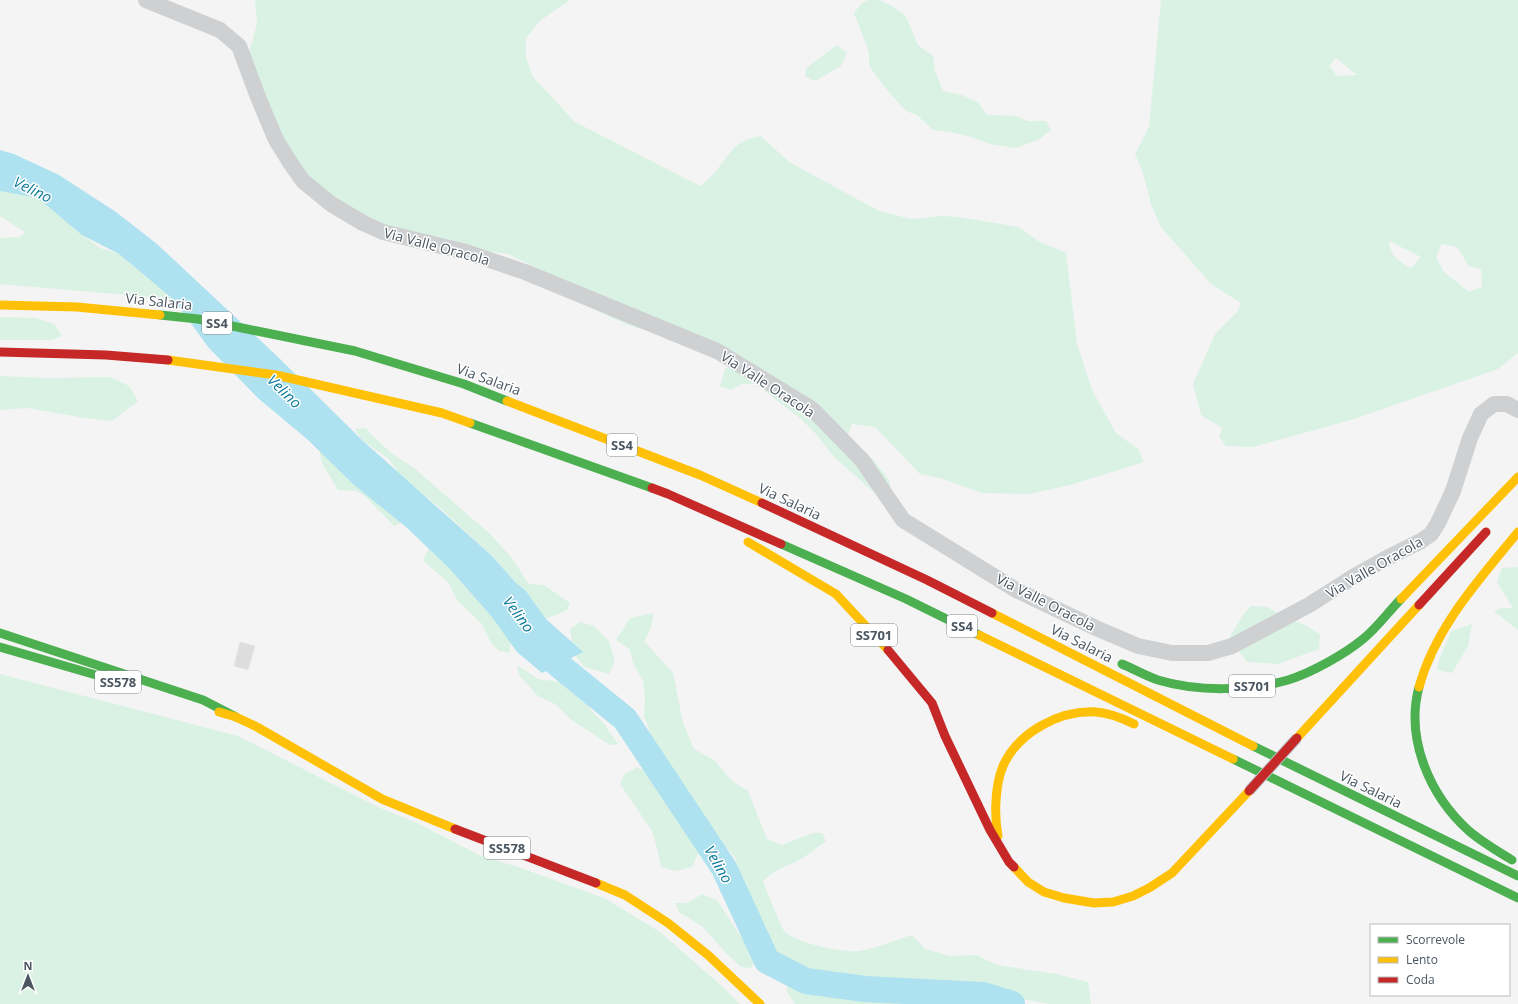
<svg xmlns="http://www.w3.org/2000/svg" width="1518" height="1004" font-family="'Open Sans',sans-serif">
<rect width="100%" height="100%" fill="#f4f4f4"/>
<g fill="#d9f2e3" fill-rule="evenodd">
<path d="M255,0h315l-29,20 -15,18v19l7,20 42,45 125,64c5,-5 11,-9 16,-15 16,-20 18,-30 45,-35l28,26 90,49 32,8 32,-3 15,1 61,10 19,14 28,12 11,91 15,46 24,43 22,16 6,13 -74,23 -41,9 -47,-1 -39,-14 -23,-5 -45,-47 -23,-3 -5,13 5,14 20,7 17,22 3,20 -15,-5 -42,-37 -20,-25 -14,-14 -45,-35h-14l-11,6 -11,-4 5,-17 9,-4 -60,-31 -38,-6 -24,-10 -66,-33 -5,-15 -33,-16 -33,-4 -52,-13 -55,-18 -39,-24 -28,-28 -60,-97 12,-30 4,-18z"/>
<polygon points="868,0 880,0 892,6 905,15 918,45 933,56 935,71 943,91 962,95 979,103 987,115 1016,116 1028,121 1046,121 1051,130 1038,140 1016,148 990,144 971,137 950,132 933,130 917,115 906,111 888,91 869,66 869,52 854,13 862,3"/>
<path d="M1161,0h357v353l-20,16 -147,51 -98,27 -27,-1 -7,-10 3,-8 -21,-13 -8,-31 22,-50 22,-22 4,-9 -30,-19 -50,-57 -10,-23 -8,-31 -8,-19 14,-27zM1336,58l21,17 -20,1 -8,-10zM1389,241l32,16 -10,11c-14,-8 -20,-11 -22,-27zM1442,244l15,3 12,19 12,3 1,18 -13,5 -25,-20 -8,-15z"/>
<polygon points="837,45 847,53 841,66 817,80 812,80 805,76 806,68"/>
<polygon points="0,185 44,200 65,215 82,235 100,248 119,254 145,276 159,282 173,299 0,284 0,238 20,237 25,232 0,216"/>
<polygon points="0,317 36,318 54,324 62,336 51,340 0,340"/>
<polygon points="0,376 48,378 110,377 129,386 138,401 112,421 85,418 27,408 0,410"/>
<polygon points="365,428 391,453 414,468 489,533 511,557 529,584 544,585 570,603 567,610 546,619 533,611 525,590 516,583 492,556 438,506 399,474 389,459 362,440 355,429"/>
<polygon points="318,444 390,509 401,523 394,526 366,497 357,491 338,490 322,463"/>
<polygon points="430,546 445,555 511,639 509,653 499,651 491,643 482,624 457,600 448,582 423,561"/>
<polygon points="1518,567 1518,630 1494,611 1501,608 1513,608 1497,582 1502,568"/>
<polygon points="1251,606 1267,607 1282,616 1305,625 1320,634 1319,649 1278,664 1247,662 1229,638 1243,615"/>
<path d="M654,613l-4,17 -6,11 29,32 10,50 11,26 20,11 18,21 16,10 19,48 15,6 31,-12h9l4,8 -23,17 -29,14 -11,9c3,8 18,47 22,51 12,11 57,21 74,19 18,-3 36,-11 53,-16l13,14 25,7 26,-1 21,10 59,9 32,8 3,22h-42l-113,-21 -48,-1 -80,-8 -26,-13 -17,-22 -22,-53 -8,-29 -25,-26 -20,-38 -34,-45 -12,-31 1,-20 -2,-16 -10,-18 -3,-13 -14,-10 14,-22z"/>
<polygon points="580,622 594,626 609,641 615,662 609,674 584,667 574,654 570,629"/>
<polygon points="1472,624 1468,646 1452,673 1437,670 1439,660 1451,631"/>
<polygon points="517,665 538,679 560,682 581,691 590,709 604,724 618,744 610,745 570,719 557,705 538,696 519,675"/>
<polygon points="0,674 238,736 378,807 415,822 479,855 524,869 606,899 660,932 724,988 740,1004 0,1004"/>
<path d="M637,767c8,5 19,8 25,14 20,18 25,46 37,70l-7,16 -16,4 -15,-4 -4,-19 -5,-17 -32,-47 5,-10z"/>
<polygon points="702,894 717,900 756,960 752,968 741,967 725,952 703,927 679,912 675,903 688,903"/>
<polygon points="787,984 841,994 960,1004 795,1004 787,992"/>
</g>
<polygon fill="#aee2f0" points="0,150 14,154 59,175 116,212 157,244 277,356 362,440 492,556 516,583 525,590 546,619 583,652 542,673 517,652 492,617 449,568 406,527 353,484 307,439 259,399 209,348 173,299 119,254 82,235 38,198 0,191"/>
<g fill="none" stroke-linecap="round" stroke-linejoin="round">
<polyline stroke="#aee2f0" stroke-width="26" points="536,637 555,662 625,719 724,868 767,961 806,981 865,989 983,995 1012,1004"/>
</g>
<polygon fill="#ddddde" stroke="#e5e6e7" points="240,642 255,646 248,670 234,666"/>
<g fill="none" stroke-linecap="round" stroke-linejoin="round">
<polyline stroke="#ced0d2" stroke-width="16" points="146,0 220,30 239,46 258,97 276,140 291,164 303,181 331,204 363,223 383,232 466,252 525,272 717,351 812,409 862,460 903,520 1016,590 1098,629 1138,646 1172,653 1208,653 1232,646 1309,605 1353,577 1387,558 1421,541 1431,534 1438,523 1453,491 1470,438 1481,414 1494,404 1507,404 1518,410"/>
<g stroke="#4caf50" stroke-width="9">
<polyline points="160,315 198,319 355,351 464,384 507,401"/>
<polyline points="470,423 652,488"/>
<polyline points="781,544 906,599 979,635"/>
<polyline points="0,633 203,700 236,717"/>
<polyline points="0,647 96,675"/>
<path d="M1122,664c12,5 24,12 36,16 39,12 92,11 130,0 23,-7 57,-26 75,-41 14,-11 25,-27 38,-40"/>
<path d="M1419,687c-14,52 11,109 50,144 13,11 28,20 43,29"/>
<polyline points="1253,746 1518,876"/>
<polyline points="1233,759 1518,898"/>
</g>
<g stroke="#ffc107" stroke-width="9">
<polyline points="0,305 77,307 160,315"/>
<polyline points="168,360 276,375 442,413 470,423"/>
<polyline points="507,401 700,475 762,503"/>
<polyline points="748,542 836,594 888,650"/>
<polyline points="1401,599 1518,477"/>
<polyline points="992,613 1253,746"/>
<polyline points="979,635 1233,759"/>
<path d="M1419,687c17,-61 60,-107 99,-155"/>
<polyline points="219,712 236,717 257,727 382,799 455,829"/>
<polyline points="1297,738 1419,605"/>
<path d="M998,836c-4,-20 -3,-51 5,-70 15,-34 57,-56 93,-54 14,1 26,6 38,12"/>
<polyline points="1014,867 1028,882 1044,892 1064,898 1094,903 1113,902 1133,896 1149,888 1172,873 1249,791"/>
<polyline points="596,883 625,895 668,923 708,955 760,1004"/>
</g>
<g stroke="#c62828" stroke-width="9">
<polyline points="0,352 106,355 168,360"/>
<polyline points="652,488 668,494 781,544"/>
<polyline points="762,503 927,580 992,613"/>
<polyline points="1419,605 1486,532"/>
<polyline points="888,650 932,703 945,736 990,830 1009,862 1014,867"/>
<polyline points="455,829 596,883"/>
</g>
<defs>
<polyline id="jam-bridge" points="1249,791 1297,738"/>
</defs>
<use href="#jam-bridge" stroke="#b9bec3" stroke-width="11" stroke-linecap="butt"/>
<use href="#jam-bridge" stroke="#c62828" stroke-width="9"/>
</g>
<g text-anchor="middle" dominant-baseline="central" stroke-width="3" stroke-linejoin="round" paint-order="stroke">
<g fill="#fff" stroke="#808990" stroke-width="1">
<rect x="202" y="312" width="30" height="22" rx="3"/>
<rect x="607" y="434" width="30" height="22" rx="3"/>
<rect x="947" y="615" width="30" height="22" rx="3"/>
<rect x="851" y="624" width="46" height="22" rx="3"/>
<rect x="95" y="671" width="46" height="22" rx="3"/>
<rect x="1229" y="675" width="46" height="22" rx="3"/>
<rect x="484" y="837" width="46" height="22" rx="3"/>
</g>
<g font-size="13" font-weight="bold" fill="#4a5661">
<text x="217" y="323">SS4</text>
<text x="622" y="445">SS4</text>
<text x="962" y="626">SS4</text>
<text x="874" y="635">SS701</text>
<text x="118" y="682">SS578</text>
<text x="1252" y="686">SS701</text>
<text x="507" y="848">SS578</text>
</g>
<g font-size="14" fill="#4a5661" stroke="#fff">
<text transform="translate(437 246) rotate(15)">Via Valle Oracola</text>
<text transform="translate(159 301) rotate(6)">Via Salaria</text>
<text transform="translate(489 379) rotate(20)">Via Salaria</text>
<text transform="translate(768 384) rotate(33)">Via Valle Oracola</text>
<text transform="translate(790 501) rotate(25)">Via Salaria</text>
<text transform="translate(1374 567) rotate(-30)">Via Valle Oracola</text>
<text transform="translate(1046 602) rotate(27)">Via Valle Oracola</text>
<text transform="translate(1082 643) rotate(27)">Via Salaria</text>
<text transform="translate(1371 789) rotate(26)">Via Salaria</text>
</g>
<g font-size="15" font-style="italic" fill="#0c7c9b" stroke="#fff">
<text transform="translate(33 189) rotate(26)">Velino</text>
<text transform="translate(285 391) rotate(44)">Velino</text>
<text transform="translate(519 614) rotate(53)">Velino</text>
<text transform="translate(719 864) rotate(60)">Velino</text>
</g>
</g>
<rect x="1370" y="924" width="140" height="72" fill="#ffffff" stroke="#b7bbc0"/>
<rect x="1378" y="937" width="20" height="6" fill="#4caf50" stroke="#b7bbc0"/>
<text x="1406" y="944" font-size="12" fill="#4a5661">Scorrevole</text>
<rect x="1378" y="957" width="20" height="6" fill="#ffc107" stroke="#b7bbc0"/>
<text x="1406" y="964" font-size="12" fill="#4a5661">Lento</text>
<rect x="1378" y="977" width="20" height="6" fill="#c62828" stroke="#b7bbc0"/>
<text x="1406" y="984" font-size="12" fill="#4a5661">Coda</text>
<g transform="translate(28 976)" stroke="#ffffff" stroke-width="3" paint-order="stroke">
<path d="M0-3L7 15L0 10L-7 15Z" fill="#4a5661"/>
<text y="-6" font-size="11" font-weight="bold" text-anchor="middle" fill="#4a5661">N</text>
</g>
</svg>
